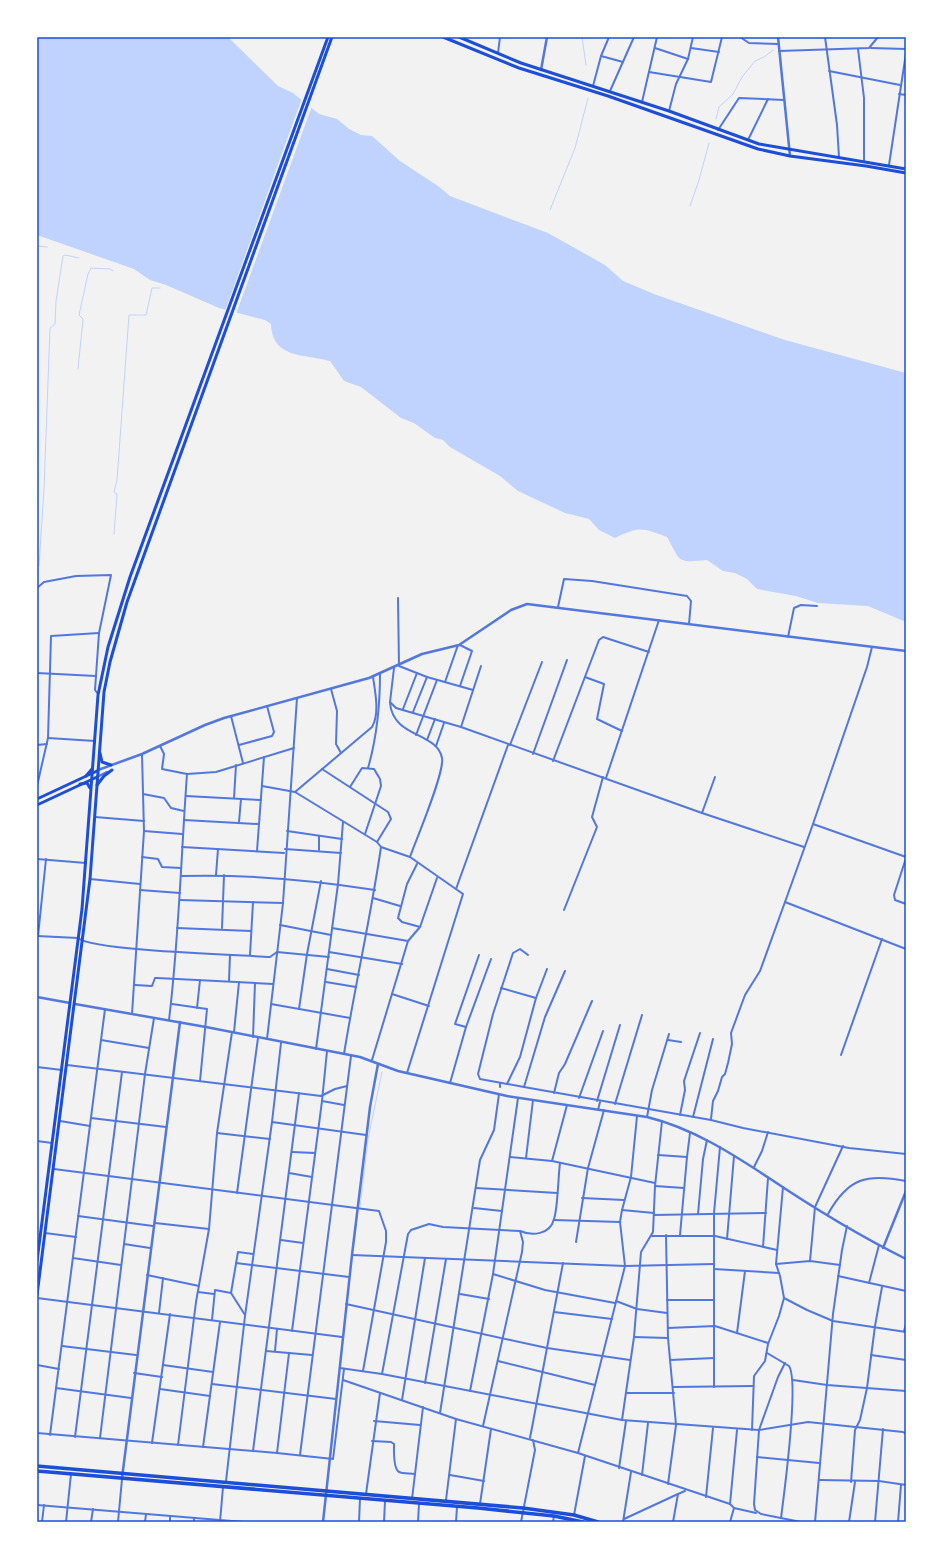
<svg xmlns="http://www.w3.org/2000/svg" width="943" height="1559" font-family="Raleway,sans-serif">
<rect width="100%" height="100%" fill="#f2f2f2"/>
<path fill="#bfd3fe" d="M37,37h191l50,49 15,7 26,21 18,5 12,10 12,6 11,1 28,25 38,25 12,10 98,37 57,32 18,16 31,13 131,46 121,33v249l-38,-16 -50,-3 -22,-7 -39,-7 -10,-10 -12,-6 -12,-2 -16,-11c-31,3 -26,2 -40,-23 -26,-9 -26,-11 -52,1l-16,-8 -10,-11 -24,-6 -47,-22 -18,-15 -50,-29 -7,-7 -8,-2 -21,-15 -13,-5 -40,-31 -17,-6 -14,-20c-25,-7 -58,-2 -59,-37l-6,-4 -46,-12 -53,-23 -16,-5 -16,-11 -97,-34z"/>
<polygon fill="#f2f2f2" points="302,98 312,106 236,314 225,311"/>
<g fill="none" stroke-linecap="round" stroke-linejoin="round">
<g stroke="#bfd3fe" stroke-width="1">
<polyline points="582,37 586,65"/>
<polyline points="716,119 719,107 733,94 742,77 755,61 764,57 773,50"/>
<polyline points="690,206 699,180 709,143"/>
<polyline points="550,210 575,148 588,98"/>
<polyline points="37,246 47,247"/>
<polyline points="78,369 83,319 79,315 88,274 91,268 110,269 113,271"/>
<polyline points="114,534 117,494 114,492 117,480 129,315 146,315 152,288 160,288"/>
<polyline points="39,566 44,489 50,328 55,324 56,301 63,256 65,255 79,258"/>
<polyline points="360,1207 368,1139 382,1072"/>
</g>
<g stroke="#5277de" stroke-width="2">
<polyline points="740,37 749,43 778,44"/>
<polyline points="825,37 837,125 839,157"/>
<polyline points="655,48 688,59"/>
<polyline points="691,48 719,52"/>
<polyline points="871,48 906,49"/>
<polyline points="858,49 864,98 864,161"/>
<polyline points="779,51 869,48 878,37"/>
<polyline points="498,53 500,37"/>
<polyline points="601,56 623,62"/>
<polyline points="829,71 900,85"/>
<polyline points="649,72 711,82 722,37"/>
<polyline points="593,86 601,56 609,37"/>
<polyline points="610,91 634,37"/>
<polyline points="899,94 906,95"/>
<polyline points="642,102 657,37"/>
<polyline points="669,111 676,84 688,59 693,37"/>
<polyline points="718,130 739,98 784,100"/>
<polyline points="748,140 768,99"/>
<polyline points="889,165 906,53"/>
<polyline points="37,588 44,582 76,576 111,575 99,633 95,690 98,694"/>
<polyline points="398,598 399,666 427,677 473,690"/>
<polyline points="558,607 564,579 592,581 687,596 691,601 689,624"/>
<polyline points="788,637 794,608 801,605 817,606"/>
<polyline points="460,645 472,651 460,686"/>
<polyline points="872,647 867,667 813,824 906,857"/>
<polyline points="394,668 390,702 396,708 461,727 702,813 804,847"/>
<polyline points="37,673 96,676"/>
<polyline points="585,677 604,684 597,719 622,731"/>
<polyline points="445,682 458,645"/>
<polyline points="331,689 337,711 336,744 341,753"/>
<path d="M390,703c3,35 47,29 52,55 3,14 -26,82 -32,99"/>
<polyline points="403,709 417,673"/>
<polyline points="413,712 427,677"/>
<polyline points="231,716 243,763"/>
<polyline points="461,727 481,666"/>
<polyline points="416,735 437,680"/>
<polyline points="48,738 95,741"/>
<polyline points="427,740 435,719"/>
<polyline points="37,745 47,744"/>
<polyline points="239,745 272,736 274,732 267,706"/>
<polyline points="510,745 542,662"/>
<path d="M160,746l4,8 -2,15 25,5c-6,82 -8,165 -18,246"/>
<polyline points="436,746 444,723"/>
<polyline points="533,754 567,660"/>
<polyline points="553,761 599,640 603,637 609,639 649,652"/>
<path d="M368,768c9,-31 12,-62 12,-95"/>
<polyline points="322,769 388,812 391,819 377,842"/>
<polyline points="187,774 216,772 294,748"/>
<polyline points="606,778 659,620"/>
<polyline points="37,786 48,738 51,636 99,633"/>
<polyline points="262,786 295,792 377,842 381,847 410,857 463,894 407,1073"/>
<polyline points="350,787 362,768 374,769 380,779 381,786 365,834"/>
<path d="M295,792l77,-65c8,-13 3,-36 1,-50"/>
<polyline points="143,794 164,798 171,808 184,811"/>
<polyline points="186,796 261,800"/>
<polyline points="234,798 236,765"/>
<polyline points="702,813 715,777"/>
<polyline points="95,817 144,821"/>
<polyline points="184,820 258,824"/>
<polyline points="239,822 241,799"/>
<polyline points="813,824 785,902 906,949"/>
<polyline points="144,831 182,834"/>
<polyline points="287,831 342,839"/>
<polyline points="182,847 284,853"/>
<polyline points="285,849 341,853"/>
<polyline points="319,850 319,836"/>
<polyline points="257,851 264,757"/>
<polyline points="142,857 158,859 162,867 181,868"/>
<polyline points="906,858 894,895 895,900 906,904"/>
<polyline points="37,859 86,863"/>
<polyline points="417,864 407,884 398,918 402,922 420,927"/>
<polyline points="216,875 218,849"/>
<path d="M181,876c65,-2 130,4 194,14"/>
<polyline points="90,879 140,884"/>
<polyline points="456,889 508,745"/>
<polyline points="140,890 180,893"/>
<polyline points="373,898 400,906"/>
<polyline points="180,900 283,903"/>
<polyline points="564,910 597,827 592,817 603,777"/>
<polyline points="280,925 331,935"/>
<polyline points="177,928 251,931"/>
<polyline points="222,928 224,875"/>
<polyline points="332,928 408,941"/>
<path d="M37,936l41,2c15,13 163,17 192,19l7,-5 52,5"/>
<polyline points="38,936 46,859"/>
<polyline points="329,952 402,964"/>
<polyline points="250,955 253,902"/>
<polyline points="528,955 520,949 513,953 493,1014 478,1074 480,1079 524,1087 545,1017 565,971"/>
<polyline points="327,969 359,975"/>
<polyline points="229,981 230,955"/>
<polyline points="326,982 356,987"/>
<polyline points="135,985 152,986 155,978 157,978 273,984"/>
<polyline points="501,988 536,998"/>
<polyline points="392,994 429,1006"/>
<polyline points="172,1004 207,1009 200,1081"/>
<polyline points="271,1004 350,1018"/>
<polyline points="197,1008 200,980"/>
<polyline points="299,1009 307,954 321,881"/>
<polyline points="132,1014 144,831 142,754"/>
<polyline points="466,1027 455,1024 479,955"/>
<polyline points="234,1032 239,982"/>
<polyline points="253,1037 255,983"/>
<polyline points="267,1039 283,903 297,698"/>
<polyline points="101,1040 149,1048"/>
<polyline points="668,1040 681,1042"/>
<polyline points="316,1049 338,884 343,822"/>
<path d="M344,1054c11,-69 27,-138 37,-207"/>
<polyline points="841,1055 882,939"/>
<polyline points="372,1060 408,941 420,927 437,878"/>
<polyline points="67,1065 321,1096 335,1089 347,1086"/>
<polyline points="37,1067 62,1070"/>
<polyline points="450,1083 466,1027 491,959"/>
<polyline points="507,1084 520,1057 536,998 547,969"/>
<polyline points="500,1087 500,1083"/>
<polyline points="524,1087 711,1120 743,1128 849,1148 906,1154"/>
<polyline points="554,1093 559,1073 565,1064 592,1001"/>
<polyline points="579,1098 603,1031"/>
<polyline points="322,1101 344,1105"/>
<polyline points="597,1101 620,1025"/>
<polyline points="615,1104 642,1015"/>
<polyline points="598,1110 600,1102"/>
<polyline points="680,1115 685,1090 684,1081 700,1033"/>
<polyline points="647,1117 652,1090 669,1034"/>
<polyline points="693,1117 713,1039"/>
<polyline points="91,1118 166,1127"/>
<polyline points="711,1119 713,1101 718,1091 722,1077 725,1074 728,1063 732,1044 731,1033 745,995 760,971 785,902"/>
<polyline points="60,1121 90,1126"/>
<polyline points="272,1122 366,1135"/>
<polyline points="217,1133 270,1139"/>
<polyline points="37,1141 52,1143"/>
<polyline points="292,1152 315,1153"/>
<polyline points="658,1155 687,1157"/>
<polyline points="510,1157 552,1161 655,1183"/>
<polyline points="526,1158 533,1100"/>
<polyline points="552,1161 567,1105"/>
<polyline points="754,1167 762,1151 768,1132"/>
<polyline points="54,1169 379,1211 386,1231 386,1242 363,1371"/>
<polyline points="289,1173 312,1177"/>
<polyline points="655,1186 684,1188"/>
<polyline points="476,1188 557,1193"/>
<polyline points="237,1193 258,1038"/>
<polyline points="582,1198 624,1200"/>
<polyline points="474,1208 502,1211"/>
<polyline points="622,1210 654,1213"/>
<polyline points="698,1214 703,1159 707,1140"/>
<path d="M828,1214c20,-36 39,-41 78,-33"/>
<polyline points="654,1215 766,1213"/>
<polyline points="78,1216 153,1226"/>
<polyline points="554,1220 620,1222"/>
<polyline points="155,1223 209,1229"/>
<polyline points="45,1233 76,1237"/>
<polyline points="666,1235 668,1338 676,1425 668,1484"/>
<polyline points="680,1235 687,1157 690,1133"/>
<polyline points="652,1236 715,1236 777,1250"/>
<polyline points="727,1239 734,1156"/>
<polyline points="281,1240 303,1243"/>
<polyline points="576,1242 588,1168 604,1110"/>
<polyline points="124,1244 150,1248"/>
<polyline points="763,1247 768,1178"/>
<polyline points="352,1255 625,1266 714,1264"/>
<polyline points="73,1258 121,1265"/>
<polyline points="810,1261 815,1207 843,1146"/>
<polyline points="236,1263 349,1277"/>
<polyline points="776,1264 810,1261 840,1265"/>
<polyline points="714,1269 779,1273"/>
<polyline points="493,1274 545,1290 615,1303"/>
<polyline points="147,1275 199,1286"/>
<polyline points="838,1276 906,1291"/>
<polyline points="869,1283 879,1245"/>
<polyline points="198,1292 214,1294"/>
<polyline points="460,1294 489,1299"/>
<polyline points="37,1298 342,1337"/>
<polyline points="784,1298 807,1310 833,1321 906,1332"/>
<polyline points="667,1300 714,1300"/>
<polyline points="616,1301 637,1309 667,1313"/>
<polyline points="346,1304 547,1348 630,1360"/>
<polyline points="554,1312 612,1319"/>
<polyline points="159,1313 163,1278"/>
<polyline points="245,1315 231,1293 238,1252 253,1254"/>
<polyline points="212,1320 215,1290 231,1293"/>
<polyline points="668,1328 715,1326 768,1343"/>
<polyline points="292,1331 322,1101 327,1051"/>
<polyline points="904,1331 906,1324"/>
<polyline points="737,1333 745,1271"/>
<polyline points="634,1337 668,1338"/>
<polyline points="62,1346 136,1355"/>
<polyline points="266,1351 312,1355"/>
<polyline points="275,1351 277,1329"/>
<path d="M767,1353l22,13c10,15 -5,129 -8,152"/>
<polyline points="871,1355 906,1360"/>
<polyline points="670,1360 714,1358"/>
<polyline points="498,1361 595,1385"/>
<polyline points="37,1365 59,1369"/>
<polyline points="163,1365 213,1372"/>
<polyline points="340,1368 382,1374 622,1420 759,1430 754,1504 755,1510 761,1514 801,1522"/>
<polyline points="134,1373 162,1377"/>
<path d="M382,1374l26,-140 3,-4 18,-6 14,3 77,4c12,5 30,4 34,-12 4,-12 4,-41 6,-56"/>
<polyline points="343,1380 456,1419 578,1453 730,1504 734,1508 756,1513"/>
<polyline points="793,1380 827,1385 906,1391"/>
<polyline points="425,1383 446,1259"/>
<polyline points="212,1384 336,1399"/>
<polyline points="673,1387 753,1386"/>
<polyline points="714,1387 714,1213 720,1147"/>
<polyline points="56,1388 131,1398"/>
<polyline points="160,1389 210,1396"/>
<polyline points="470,1391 493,1274 518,1098"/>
<polyline points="626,1393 674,1393"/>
<polyline points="402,1400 425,1258"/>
<polyline points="440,1413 480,1160 494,1130 499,1094"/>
<polyline points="622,1420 634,1337 641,1252 653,1232 655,1186 662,1121"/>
<polyline points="374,1421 420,1425"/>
<polyline points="483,1426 522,1252 523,1242 520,1231"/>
<polyline points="752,1430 754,1376 765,1361 768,1344 779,1316 784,1298 780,1276 776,1264 783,1187"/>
<polyline points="759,1430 808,1422 903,1432 906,1434"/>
<polyline points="759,1430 778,1377 785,1363"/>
<polyline points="37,1433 277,1453 333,1459 344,1369"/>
<polyline points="50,1435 105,1009"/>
<polyline points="75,1437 122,1072"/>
<polyline points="100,1438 145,1074 154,1018"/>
<polyline points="530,1438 563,1263"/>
<path d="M372,1441l19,1 3,2c0,6 -1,25 5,28 4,2 12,1 16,2"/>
<polyline points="152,1443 170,1314"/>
<polyline points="178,1445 196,1302 209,1229 217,1133 232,1032"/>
<polyline points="203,1447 220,1322"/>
<polyline points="253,1451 299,1093"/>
<polyline points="277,1453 289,1353"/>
<polyline points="578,1453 625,1266 620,1222 622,1210 631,1177 637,1116"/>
<polyline points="300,1455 351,1056"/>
<polyline points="757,1457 819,1463"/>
<polyline points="619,1468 626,1421"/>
<polyline points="450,1475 484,1481"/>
<polyline points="642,1475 648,1423"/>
<polyline points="820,1480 879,1481 906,1485"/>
<polyline points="226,1481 245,1316 272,1122 281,1043"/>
<polyline points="851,1482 855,1430 860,1420 867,1388 875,1326 882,1287"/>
<polyline points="366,1494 380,1393"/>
<polyline points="706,1497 713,1428"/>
<polyline points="412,1499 423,1407"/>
<polyline points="446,1500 456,1419"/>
<polyline points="480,1504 491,1429"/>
<polyline points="730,1504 737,1430"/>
<polyline points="37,1505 244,1522"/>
<polyline points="574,1515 585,1456"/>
<polyline points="624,1519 678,1494"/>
<polyline points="42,1522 44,1505"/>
<polyline points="66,1522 71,1474"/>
<polyline points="91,1522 93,1509"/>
<polyline points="118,1522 122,1479"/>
<polyline points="145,1522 146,1514"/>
<polyline points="170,1522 170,1516"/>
<polyline points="194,1522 194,1518"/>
<polyline points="220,1522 223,1487"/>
<polyline points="359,1522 360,1498"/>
<polyline points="384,1522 385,1501"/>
<polyline points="418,1522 419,1504"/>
<polyline points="456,1522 457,1507"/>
<polyline points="521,1522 535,1450 533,1440"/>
<polyline points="553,1522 554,1516"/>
<polyline points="623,1522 631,1472"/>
<polyline points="673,1522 678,1494 685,1491"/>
<polyline points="730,1522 734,1508"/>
<polyline points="815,1522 833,1314 842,1250 847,1226"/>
<polyline points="849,1522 855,1482"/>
<polyline points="875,1522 883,1429"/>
<polyline points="898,1522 901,1485"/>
</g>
<g stroke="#5277de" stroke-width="2.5">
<polyline points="778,37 790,156"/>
<polyline points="541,70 547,37"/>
<polyline points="98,770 142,754 205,725 224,718 369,678 422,654 459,645 511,610 527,604 906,651"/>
<polyline points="97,777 107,772"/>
<polyline points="37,997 70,1003"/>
<path d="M75,1004l131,23 154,30 38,14 109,25 140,21c45,11 84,36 122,61 43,29 91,58 137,81"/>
<polyline points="883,1248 906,1191"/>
<polyline points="122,1478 180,1022"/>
<polyline points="323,1522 352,1255 370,1107 378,1064"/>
</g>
<g stroke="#1d4ed8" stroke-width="3">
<polyline points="37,799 97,771"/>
<polyline points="37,805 97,777"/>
</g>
<g stroke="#1d4ed8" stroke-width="3">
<polyline points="443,37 519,68 608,96 758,149 790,156 866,166 906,173"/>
<polyline points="459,37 521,63 669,111 759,144 906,169"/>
<polyline points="100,753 102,762 111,765"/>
<polyline points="86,776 92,769"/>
<polyline points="80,784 87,783 90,788"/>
<polyline points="97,785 104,776 112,770"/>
<polyline points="37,1261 82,909 98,695 108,647 130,577 328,37"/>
<polyline points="37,1295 90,879 104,692 110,662 127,602 332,37"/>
</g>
<g stroke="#1d4ed8" stroke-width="3.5">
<polyline points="37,1466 523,1508 574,1515 598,1522"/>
<polyline points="37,1471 478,1508 554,1516 583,1522"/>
</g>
</g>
<rect width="943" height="1559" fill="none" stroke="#ffffff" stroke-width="76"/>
<rect x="38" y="38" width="867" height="1483" fill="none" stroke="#1d4ed8" stroke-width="1.5"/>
</svg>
